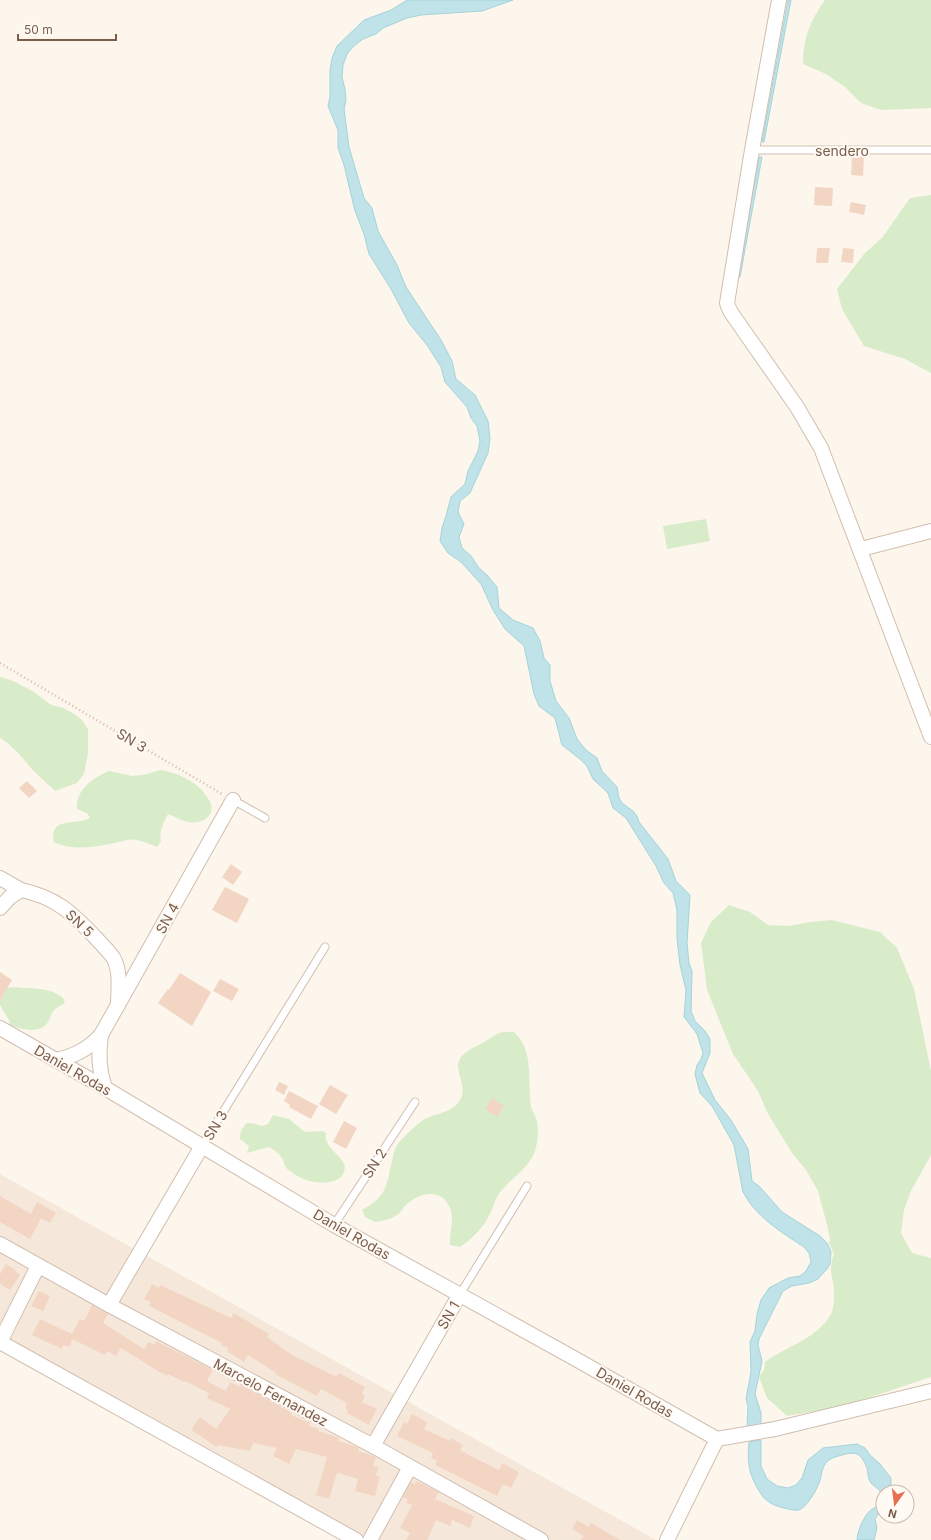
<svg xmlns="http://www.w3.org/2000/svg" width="931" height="1540" font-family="Inter,sans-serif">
<rect width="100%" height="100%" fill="#fdf6ec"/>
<polygon fill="#f5e8da" points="0,1174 656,1540 366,1540 0,1334"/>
<g fill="#d8ecc9">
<path d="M825,0h106v108l-50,2 -20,-7 -16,-16 -19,-13 -23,-10c0,-26 7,-43 22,-64z"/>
<polygon points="931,195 931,373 905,359 864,346 842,309 837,289 865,253 882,238 910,198"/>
<polygon points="706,519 710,541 667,549 663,526"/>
<path d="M0,677l13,4 21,11 17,13 12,3 10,5 9,7 6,9v24l-4,21 -7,9 -22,8c-8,-8 -18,-16 -25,-24 -9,-11 -18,-22 -30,-29z"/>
<path d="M161,770c18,3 39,13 48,30 9,15 -7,25 -21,22 -7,-1 -13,-6 -20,-8 -5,9 -9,17 -7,27l-4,6c-8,-3 -21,-9 -30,-7 -22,5 -51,13 -73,2 -6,-26 22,-16 36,-24l-3,-5 -10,-4c-1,-20 16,-31 32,-38l23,5 11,-1z"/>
<path d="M729,905l21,7 18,13 21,1 21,-4 22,-2 48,12 17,16 17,41 17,82v84l-20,36 -7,19 -3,23 11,20 19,5v119l-75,25 -23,6 -46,8 -20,-18 -8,-21 5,-7 1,-8c22,-16 52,-23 66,-48 3,-5 3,-16 3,-21 0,-17 -7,-21 0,-39l-5,-11 1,-5 -5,-21 -7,-26 -12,-21 -14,-17 -25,-41 -9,-21 -25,-37 -26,-64 -6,-47 10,-21z"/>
<path d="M11,987c18,2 38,-1 52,11l2,5c-5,3 -10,5 -13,10 -2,3 -2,6 -4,9 -8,13 -27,7 -38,3l-1,-5 -9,-15v-14z"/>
<path d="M503,1032h11c21,19 13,50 17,75 1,4 4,7 5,11 3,9 2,24 -1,33 -7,19 -25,27 -37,44 -3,5 -5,13 -8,19 -7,14 -18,25 -30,33l-10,-2c-1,-11 4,-23 1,-34 -7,-23 -30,-20 -45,-6 -3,2 -4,7 -8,9 -6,5 -15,7 -23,8l-10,-5 -3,-7c25,-14 24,-23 30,-49 1,-6 3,-13 6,-17 5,-7 20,-21 27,-25 12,-6 30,-7 36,-21 5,-11 -3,-22 -3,-33 2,-14 17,-17 26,-23 7,-4 11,-8 19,-10z"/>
<path d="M273,1115l16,4 16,13 17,-1 4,2c-3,13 14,21 19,33 -1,10 -5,14 -15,16 -14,2 -24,-1 -36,-8 -3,-3 -7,-4 -9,-8 -2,-3 0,-3 -2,-6 -3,-6 -8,-10 -14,-13l-22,6 2,-7 -9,-7c0,-7 2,-11 7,-16h5l10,3 6,-2z"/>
</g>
<g fill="#bfe3e8" stroke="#a5d3da">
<path d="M407,0h106l-31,11 -61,4 -14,3 -24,10 -7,6 -13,5 -9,7 -7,8 -4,11 -1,12 3,12 1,11 -2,9 5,38 15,51 8,10 6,23 19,34 9,22 35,53 11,21 4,18 19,16 13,26 2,18 -2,14 -18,40 -10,8 -2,11 6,12 -5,13 3,11 9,8 8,12 8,7 10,12 2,21 14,12 20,8 7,13 4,17 6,7v16l6,20 13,17 8,21 9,11 11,8 5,13 15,16 2,11 3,5 11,8 4,5 2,6 29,37 8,22 14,14 -3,48 2,20 3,8 -1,40 4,10 10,10 5,8v14l-8,20 13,27 16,20 17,29 4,32 8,6 22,25 38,24 7,7 4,9 -1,12 -3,5 -9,10 -9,4 -17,3 -9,5 -24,48 -1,6 4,16 -7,33 6,19v12l-14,3 1,-22 -2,-7 5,-27 -1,-30 5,-11 2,-17 4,-14 8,-12 19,-10 12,-2 6,-5 5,-9 -2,-9 -5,-6c-23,-15 -48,-30 -61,-55l-9,-47 -22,-39 -12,-13 -5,-19 2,-9 4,-6 2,-6 -6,-19 -13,-17 2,-27 -6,-25 -3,-26v-29l-4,-17 -9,-10 -8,-17 -30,-48 -13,-10 -5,-15 -15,-14 -6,-13 -7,-7 -18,-14 -7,-27 -16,-12 -5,-12 -10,-48 -19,-17 -12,-19 -12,-26 -20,-22 -13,-9 -8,-12 2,-13 4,-12 5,-19 14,-13 3,-13 10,-20 2,-10 -3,-15 -6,-8 -4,-11 -22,-25 -4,-15 -14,-22 -18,-22 -18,-34 -22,-35 -5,-20 -9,-23 -11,-46 -6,-17v-18l-10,-24 2,-9v-26l2,-13 5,-12 27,-26 27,-10z"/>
<polygon points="788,0 791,0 764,142 762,142"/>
<polygon points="759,157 762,157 740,277 738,277"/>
<path d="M761,1440v26l6,13 10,7 11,2 8,-3 6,-7 6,-18 15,-12 34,-4 8,4 5,7 10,9 11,14v8l-2,6h-6v21l-3,-1 -5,7 2,9 -3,12h-17c0,-8 7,-25 14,-30 5,-3 10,-6 10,-13 1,-8 -6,-9 -10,-14 -3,-4 -3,-10 -4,-15 -6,-15 -11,-17 -25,-13 -7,2 -12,3 -16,8 -5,6 -4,14 -7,20 -3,8 -12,24 -20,27 -5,1 -11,-1 -15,-2 -9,-2 -18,-6 -23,-14 -12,-19 -14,-30 -12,-52z"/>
</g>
<g fill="#f3d5c3">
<polygon points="852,156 864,157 863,176 851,175"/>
<polygon points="815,187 833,188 832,206 814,205"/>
<polygon points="851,202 866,205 864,215 849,212"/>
<polygon points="817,248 830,248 828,263 816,263"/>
<polygon points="843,248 854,249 853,263 841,262"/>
<polygon points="27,781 37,791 29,798 19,788"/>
<polygon points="231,864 242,872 233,885 222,877"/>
<polygon points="225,887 249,899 237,923 212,910"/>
<polygon points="0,972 12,980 0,1001"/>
<polygon points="180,973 211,992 192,1026 158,1003 168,989 169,990"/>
<polygon points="220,979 239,989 232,1001 213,991"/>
<polygon points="279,1082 288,1086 284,1095 275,1090"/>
<polygon points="330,1085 348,1095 336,1114 319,1104"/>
<polygon points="289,1091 318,1106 311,1119 289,1107 290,1105 284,1101"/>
<polygon points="492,1098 504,1106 497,1117 485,1109"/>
<polygon points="344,1121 357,1128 346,1149 333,1142"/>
<polygon points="0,1196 31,1214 37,1202 56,1213 50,1223 41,1218 30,1239 0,1222"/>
<polygon points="6,1264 16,1270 15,1271 20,1275 10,1290 0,1284 0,1274"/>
<polygon points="152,1284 159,1288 160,1285 231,1318 234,1313 269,1334 267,1337 292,1355 337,1377 339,1373 365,1387 362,1394 365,1396 362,1402 377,1409 369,1425 347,1413 348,1410 345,1408 347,1403 321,1389 317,1396 275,1374 276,1373 248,1355 244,1362 227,1351 228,1348 221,1345 222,1343 149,1306 151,1302 144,1299"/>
<polygon points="39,1291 50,1296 43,1311 31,1306"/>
<polygon points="92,1305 108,1314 103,1323 144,1349 149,1342 154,1345 156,1341 213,1370 207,1381 226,1391 230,1382 240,1387 241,1385 292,1413 291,1415 310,1423 309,1426 319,1429 318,1431 339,1438 338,1441 357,1447 359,1448 358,1451 376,1457 373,1465 379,1468 375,1475 380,1476 375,1496 355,1491 358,1479 339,1473 337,1473 329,1499 316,1495 327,1457 296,1449 289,1464 273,1456 277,1448 254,1443 249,1451 219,1445 217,1447 191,1430 200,1417 216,1429 230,1409 207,1398 209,1393 185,1381 184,1382 168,1374 167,1376 158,1371 121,1348 116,1356 107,1351 105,1355 72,1339 70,1347 63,1345 62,1349 32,1335 40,1319 72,1334 80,1319 84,1321"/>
<polygon points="412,1414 427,1422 424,1429 450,1441 451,1438 463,1445 460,1450 471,1456 499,1470 502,1463 519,1472 511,1488 503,1484 497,1496 435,1465 437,1461 431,1458 433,1453 397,1436 404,1422 407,1424"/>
<polygon points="416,1481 439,1492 435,1499 474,1516 470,1528 452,1520 450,1526 436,1520 427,1540 406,1540 410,1533 400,1528 412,1505 406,1503 408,1499 403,1497 411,1482 415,1484"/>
<polygon points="577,1520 589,1527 591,1523 620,1540 581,1540 584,1536 572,1529"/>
</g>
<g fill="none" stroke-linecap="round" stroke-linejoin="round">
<defs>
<g id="lane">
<polyline points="752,150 931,150"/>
<polyline points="233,800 265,818"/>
<polyline points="202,1146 325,947"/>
<polyline points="334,1225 415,1102"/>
<polyline points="460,1294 527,1186"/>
</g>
<g id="street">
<polyline points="779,0 752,150 727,303 730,311 797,407 821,448 931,737"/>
<polyline points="861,549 931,531"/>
<polyline points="0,878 21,890"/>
<path d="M0,908l10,-11 11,-7c35,7 51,23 75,48 6,7 14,14 18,21 7,14 4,31 4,46"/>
<polyline points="0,1028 105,1088 334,1225 572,1357 717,1439 775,1429 931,1391"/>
<path d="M101,1035c-3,19 -2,36 4,53"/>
<path d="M56,1060c19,-4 32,-11 45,-25l132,-235"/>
<polyline points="0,1244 109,1305 373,1446 541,1540"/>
<polyline points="109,1305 202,1146"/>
<polyline points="0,1342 356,1540"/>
<polyline points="0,1342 38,1266"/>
<polyline points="373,1446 460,1294"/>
<polyline points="370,1540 410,1467"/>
<polyline points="667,1540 717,1439"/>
</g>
</defs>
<use href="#lane" stroke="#d1beb0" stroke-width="9"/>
<use href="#street" stroke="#d1beb0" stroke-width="16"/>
<polyline stroke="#d9b8a5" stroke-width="2.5" stroke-dasharray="1 3" stroke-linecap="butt" points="0,663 222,794"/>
<use href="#lane" stroke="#fff" stroke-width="7"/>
<use href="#street" stroke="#fff" stroke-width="14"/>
</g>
<g text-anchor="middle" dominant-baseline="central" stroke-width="4" stroke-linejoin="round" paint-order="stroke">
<g font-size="14" fill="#7a5c4d" stroke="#fffaf3">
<text x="842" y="150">sendero</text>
<text transform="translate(132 740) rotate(31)">SN 3</text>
<text transform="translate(167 918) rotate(-61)">SN 4</text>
<text transform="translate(80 923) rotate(43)">SN 5</text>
<text transform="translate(73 1070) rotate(30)">Daniel Rodas</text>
<text transform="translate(215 1125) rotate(-58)">SN 3</text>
<text transform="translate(374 1163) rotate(-57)">SN 2</text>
<text transform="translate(352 1234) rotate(30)">Daniel Rodas</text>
<text transform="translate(448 1315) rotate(-60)">SN 1</text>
<text transform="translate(271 1392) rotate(28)">Marcelo Fernandez</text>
<text transform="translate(635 1392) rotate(30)">Daniel Rodas</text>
</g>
</g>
<g transform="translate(895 1504) rotate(194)"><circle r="19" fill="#fffaf3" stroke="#cabbb1"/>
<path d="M0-3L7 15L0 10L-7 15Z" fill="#e76f51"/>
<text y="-6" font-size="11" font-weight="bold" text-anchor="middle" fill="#7a5c4d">N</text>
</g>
<path d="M18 34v6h98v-6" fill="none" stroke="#7a5c4d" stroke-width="2"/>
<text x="24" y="34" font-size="12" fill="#7a5c4d" stroke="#fffaf3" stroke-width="3" paint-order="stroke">50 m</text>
</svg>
